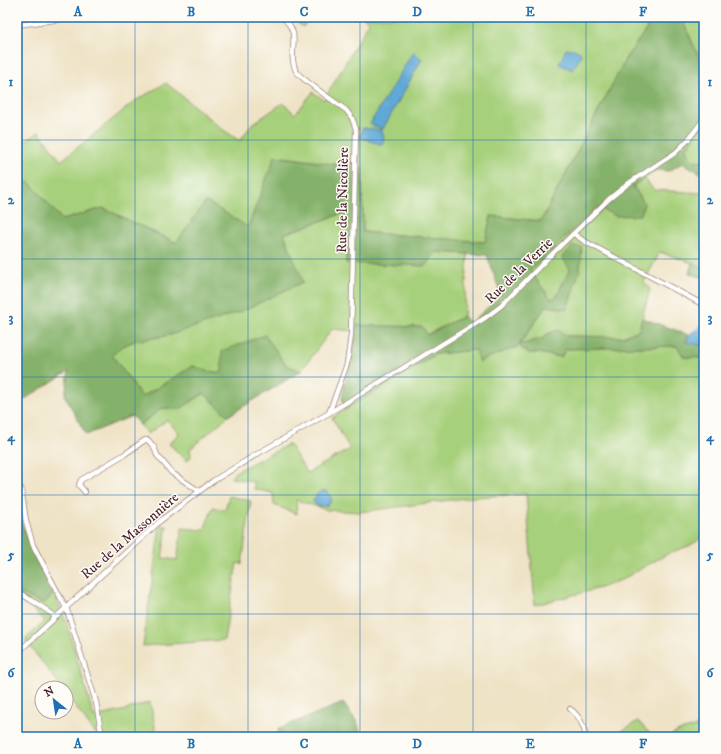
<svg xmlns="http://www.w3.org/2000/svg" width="721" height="754" font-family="'IM FELL DW Pica',serif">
<rect width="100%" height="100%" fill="#fdfcf7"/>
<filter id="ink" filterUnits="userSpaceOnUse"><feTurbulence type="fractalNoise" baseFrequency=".025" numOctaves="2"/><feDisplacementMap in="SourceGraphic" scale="8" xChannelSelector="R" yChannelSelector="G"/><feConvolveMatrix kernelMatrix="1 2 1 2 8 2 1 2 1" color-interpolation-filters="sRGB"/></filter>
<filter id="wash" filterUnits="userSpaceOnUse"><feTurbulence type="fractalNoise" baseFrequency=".012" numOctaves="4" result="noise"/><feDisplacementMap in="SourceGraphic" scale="16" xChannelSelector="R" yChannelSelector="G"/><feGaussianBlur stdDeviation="0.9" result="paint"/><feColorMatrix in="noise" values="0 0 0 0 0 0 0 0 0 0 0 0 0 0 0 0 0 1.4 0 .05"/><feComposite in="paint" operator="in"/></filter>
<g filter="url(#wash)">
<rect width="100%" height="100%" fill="#efe3c6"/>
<g fill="#a7d07b" stroke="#787853">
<polygon points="290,17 311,17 303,27"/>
<polygon points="363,17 655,17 626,58 541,221 491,216 485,242 363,232 362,168 276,156 248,227 177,243 103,208 62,220 29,182 17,189 17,147 39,132 61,161 135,101 166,83 222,129 240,141 251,125 283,103 295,114 313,92 324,100 369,22"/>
<polygon points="681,17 704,17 704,69"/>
<polygon points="704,124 704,162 691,160 686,149"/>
<polygon points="644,178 654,190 704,193 704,267 660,252 644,282 650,289 639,330 622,337 567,336 544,338 519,346 528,353 538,353 561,357 566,349 677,346 684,357 704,358 704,428 699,433 704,441 704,537 689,546 669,553 621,580 600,588 535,605 526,494 474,497 359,512 327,510 296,500 297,514 274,505 273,493 254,489 254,482 231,478 235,472 289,444 307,473 350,449 332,418 436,354 475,350 480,362 487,358 519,346 546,306 567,309 570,269 556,297 550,299 530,271 597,207 616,216 644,203 633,186"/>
<polygon points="343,213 348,228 346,263 436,252 468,254 464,316 426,335 356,325 355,331 332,329 301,371 286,365 222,373 206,371 193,366 142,397 112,355 123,346 134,341 170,335 302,282 284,234"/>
<polygon points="205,393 228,416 190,449 191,457 187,461 169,444 179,433 167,420 148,434 140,425 162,408 180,409"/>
<polygon points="229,496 251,501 242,564 237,563 224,640 143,646 160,526 167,526 162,558 177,560 182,528 204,530 213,507 225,510"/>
<polygon points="17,592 43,604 54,594 66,621 94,717 122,711 150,702 157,737 101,737 100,732 95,733 66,694 66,688 62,688 25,640 45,621 17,595"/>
<polygon points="638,721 653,737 612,737"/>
<polygon points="704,725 704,737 668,737 679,731"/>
</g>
<g fill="#85b26b" stroke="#68684b">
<polygon points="655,17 681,17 704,69 704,124 686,149 691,160 704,162 704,175 682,163 669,171 657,170 633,186 644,203 641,215 616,216 597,207 530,271 551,299 556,297 570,269 562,257 573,246 582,247 580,270 567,309 546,306 519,345 544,338 547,334 558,330 567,336 622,337 639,330 642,318 689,335 686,341 704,346 704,358 684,357 677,346 566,349 561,357 538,353 528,353 519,346 487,358 480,362 475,350 436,354 344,410 342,397 355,338 356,325 423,327 427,335 464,316 471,323 501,295 487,255 436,252 425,266 346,263 348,228 343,213 284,234 303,282 240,312 170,335 134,341 123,346 112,355 142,397 193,366 206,371 222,373 222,351 265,335 286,365 301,371 228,416 204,393 180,409 162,408 140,425 132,416 86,435 65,396 69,371 17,404 17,189 29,182 62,220 103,208 176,243 206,201 248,227 275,156 362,168 363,232 485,242 491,216 541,221 626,58"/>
<polygon points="692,263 704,267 704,278 689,273"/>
<polygon points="20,518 32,551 54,594 43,604 17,592 17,519"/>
<polygon points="343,703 357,722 362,737 280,737 278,729"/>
</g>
<g fill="#5fa9d7" stroke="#546481">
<polygon points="566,49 574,49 580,52 581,56 572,70 559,64"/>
<polygon points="413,52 422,59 383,129 370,124"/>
<polygon points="363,128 382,130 384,139 382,145 359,137"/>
<polygon points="703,324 704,324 704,346 686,342 689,335"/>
<polygon points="321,491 326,491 331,497 331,502 326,506 317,506 313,501 317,494"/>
</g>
</g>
<g filter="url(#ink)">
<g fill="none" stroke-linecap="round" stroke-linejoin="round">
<defs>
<g id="minor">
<path d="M282,17c22,18 4,34 14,54 2,6 42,33 50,39l6,8 4,11 -5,206 -4,29 -18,49"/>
<polyline points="17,25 62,19 70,17"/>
<polyline points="574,234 584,241 704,305"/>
<polyline points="21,488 26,521 33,545 67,610 96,702 102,737"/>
<polyline points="85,492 79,485 81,480 125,454 145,440 148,440 154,447 157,455 172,473 199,491"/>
<path d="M17,591c13,9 27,16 39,26"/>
<polyline points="17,653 160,521 213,481 262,451 329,413 485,318 501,306 548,258 609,199 629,183 675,153 687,141 704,119"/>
<path d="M570,709c9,6 14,17 16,28"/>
</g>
</defs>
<use href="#minor" stroke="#9c8178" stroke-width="6"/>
<use href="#minor" stroke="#fff" stroke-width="4.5"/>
</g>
</g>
<path fill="none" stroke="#1f6fb2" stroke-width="1" stroke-opacity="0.55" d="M135,17v720M248,17v720M360,17v720M473,17v720M586,17v720M17,140h687M17,259h687M17,377h687M17,495h687M17,614h687"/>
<g text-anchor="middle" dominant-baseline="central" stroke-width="3" stroke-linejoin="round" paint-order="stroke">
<g font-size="14" fill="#4a1f2b" stroke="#fdfcf7">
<text transform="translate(343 200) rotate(-89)">Rue de la Nicolière</text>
<text transform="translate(519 271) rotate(-44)">Rue de la Verrie</text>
<text transform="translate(130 536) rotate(-41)">Rue de la Massonnière</text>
</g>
</g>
<rect width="721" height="754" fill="none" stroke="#fdfcf7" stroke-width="44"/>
<g transform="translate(54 700) rotate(330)"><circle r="19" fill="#fdfcf7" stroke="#b5a4a5"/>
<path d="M0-3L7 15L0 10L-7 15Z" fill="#1f6fb2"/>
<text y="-6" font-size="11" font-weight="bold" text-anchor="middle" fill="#4a1f2b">N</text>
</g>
<rect x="22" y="22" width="677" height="710" fill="none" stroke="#1f6fb2" stroke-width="1.5"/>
<g font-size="13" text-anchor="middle" font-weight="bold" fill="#1f6fb2">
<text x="78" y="16">A</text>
<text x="191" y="16">B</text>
<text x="304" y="16">C</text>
<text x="417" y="16">D</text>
<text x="530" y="16">E</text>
<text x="643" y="16">F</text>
<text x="11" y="86">1</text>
<text x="710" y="86">1</text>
<text x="11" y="204">2</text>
<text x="710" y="204">2</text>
<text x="11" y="322">3</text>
<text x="710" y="322">3</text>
<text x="11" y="441">4</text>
<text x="710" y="441">4</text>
<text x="11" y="559">5</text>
<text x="710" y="559">5</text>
<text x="11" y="677">6</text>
<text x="710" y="677">6</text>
<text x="78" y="748">A</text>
<text x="191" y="748">B</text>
<text x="304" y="748">C</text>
<text x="417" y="748">D</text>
<text x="530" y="748">E</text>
<text x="643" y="748">F</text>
</g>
</svg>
